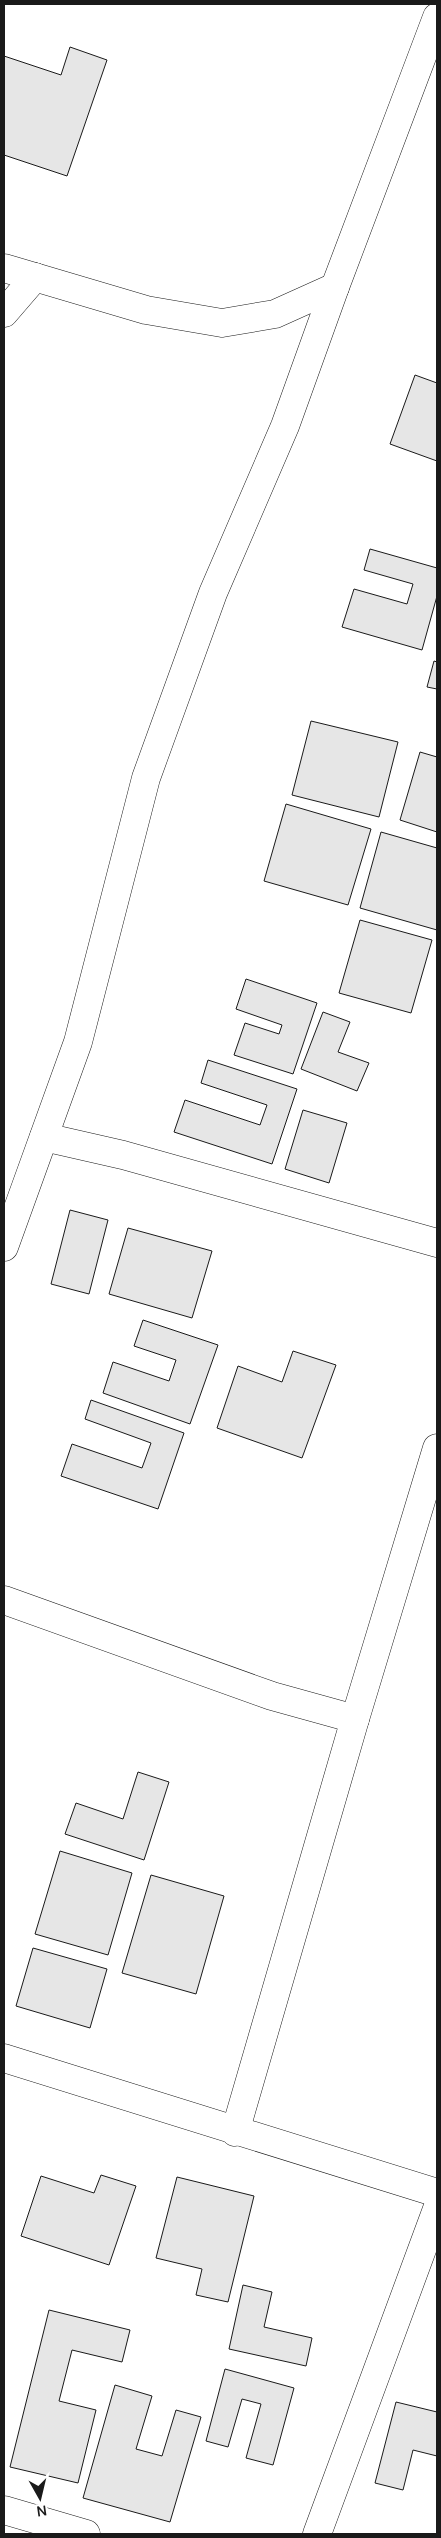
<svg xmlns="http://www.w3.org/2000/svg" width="441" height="2538" font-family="Manrope,sans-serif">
<rect width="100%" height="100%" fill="#fff"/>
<g fill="#e6e6e6" stroke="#1a1a1a">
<polygon points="70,47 107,60 67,176 4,155 4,56 61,75"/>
<polygon points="415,375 437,383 437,461 390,444"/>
<polygon points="370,549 437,568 437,596 422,650 342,627 354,589 407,604 413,584 364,570"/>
<polygon points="434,661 437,662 437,689 427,687"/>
<polygon points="311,721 398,742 379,817 292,795"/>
<polygon points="420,752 437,757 437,832 400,820"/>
<polygon points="286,804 371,829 348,905 264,881"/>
<polygon points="381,832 437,848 437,930 360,908"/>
<polygon points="360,920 432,940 411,1013 339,993"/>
<polygon points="246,979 317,1003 293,1074 234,1055 245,1023 279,1034 282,1025 236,1009"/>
<polygon points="323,1012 350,1022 338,1052 369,1063 357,1091 301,1069"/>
<polygon points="208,1060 297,1089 272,1164 174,1132 185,1100 260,1125 267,1105 201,1083"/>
<polygon points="303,1110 347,1123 329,1183 285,1169"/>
<polygon points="70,1210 108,1220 89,1294 51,1284"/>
<polygon points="128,1228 212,1251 192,1318 109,1294"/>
<polygon points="143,1320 218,1345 190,1424 103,1393 113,1362 169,1381 176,1360 134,1346"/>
<polygon points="293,1351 336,1365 302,1458 217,1428 238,1366 282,1382"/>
<polygon points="91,1400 184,1433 158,1509 61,1476 72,1444 142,1468 151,1443 85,1419"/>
<polygon points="138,1772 169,1782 144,1860 65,1834 76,1803 123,1819"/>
<polygon points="60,1851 132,1873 108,1955 35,1934"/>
<polygon points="151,1875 224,1896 196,1994 122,1973"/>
<polygon points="33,1948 107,1969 90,2028 16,2006"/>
<polygon points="101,2175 136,2186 109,2265 21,2236 41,2176 94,2193"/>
<polygon points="177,2177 254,2196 228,2302 196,2295 202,2269 156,2258"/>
<polygon points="243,2285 272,2292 264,2327 312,2338 306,2366 229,2349"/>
<polygon points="49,2310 130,2330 122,2362 72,2350 59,2401 96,2410 78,2483 10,2467"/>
<polygon points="225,2369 294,2388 273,2465 246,2458 261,2404 242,2399 228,2447 206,2441"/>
<polygon points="115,2385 152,2396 136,2449 162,2456 176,2410 201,2417 170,2522 83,2498"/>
<polygon points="396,2402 437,2412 437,2456 413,2450 403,2490 375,2483"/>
</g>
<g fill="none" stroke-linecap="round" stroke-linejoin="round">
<defs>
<g id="minor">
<polyline points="4,268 146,310 222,323 275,314 335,287"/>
<polyline points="4,313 35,277"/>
<polyline points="44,1137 123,1155 437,1243"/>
<polyline points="4,1247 78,1042 146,778 213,593 285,426 335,287 437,17"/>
<polyline points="4,1600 272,1696 355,1719"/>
<polyline points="4,2058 437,2193"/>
<polyline points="235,2132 355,1719 437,1448"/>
<polyline points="4,2510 86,2534"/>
<polyline points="317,2534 437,2209"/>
</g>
</defs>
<use href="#minor" stroke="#1a1a1a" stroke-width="29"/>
<use href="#minor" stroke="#fff" stroke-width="28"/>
</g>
<rect width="441" height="2538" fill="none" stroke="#1a1a1a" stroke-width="10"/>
<g transform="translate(40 2498) rotate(172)" stroke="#ffffff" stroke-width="4" paint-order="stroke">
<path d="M0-4L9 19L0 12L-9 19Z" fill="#1a1a1a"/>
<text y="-8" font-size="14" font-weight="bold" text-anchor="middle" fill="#1a1a1a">N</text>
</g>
</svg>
